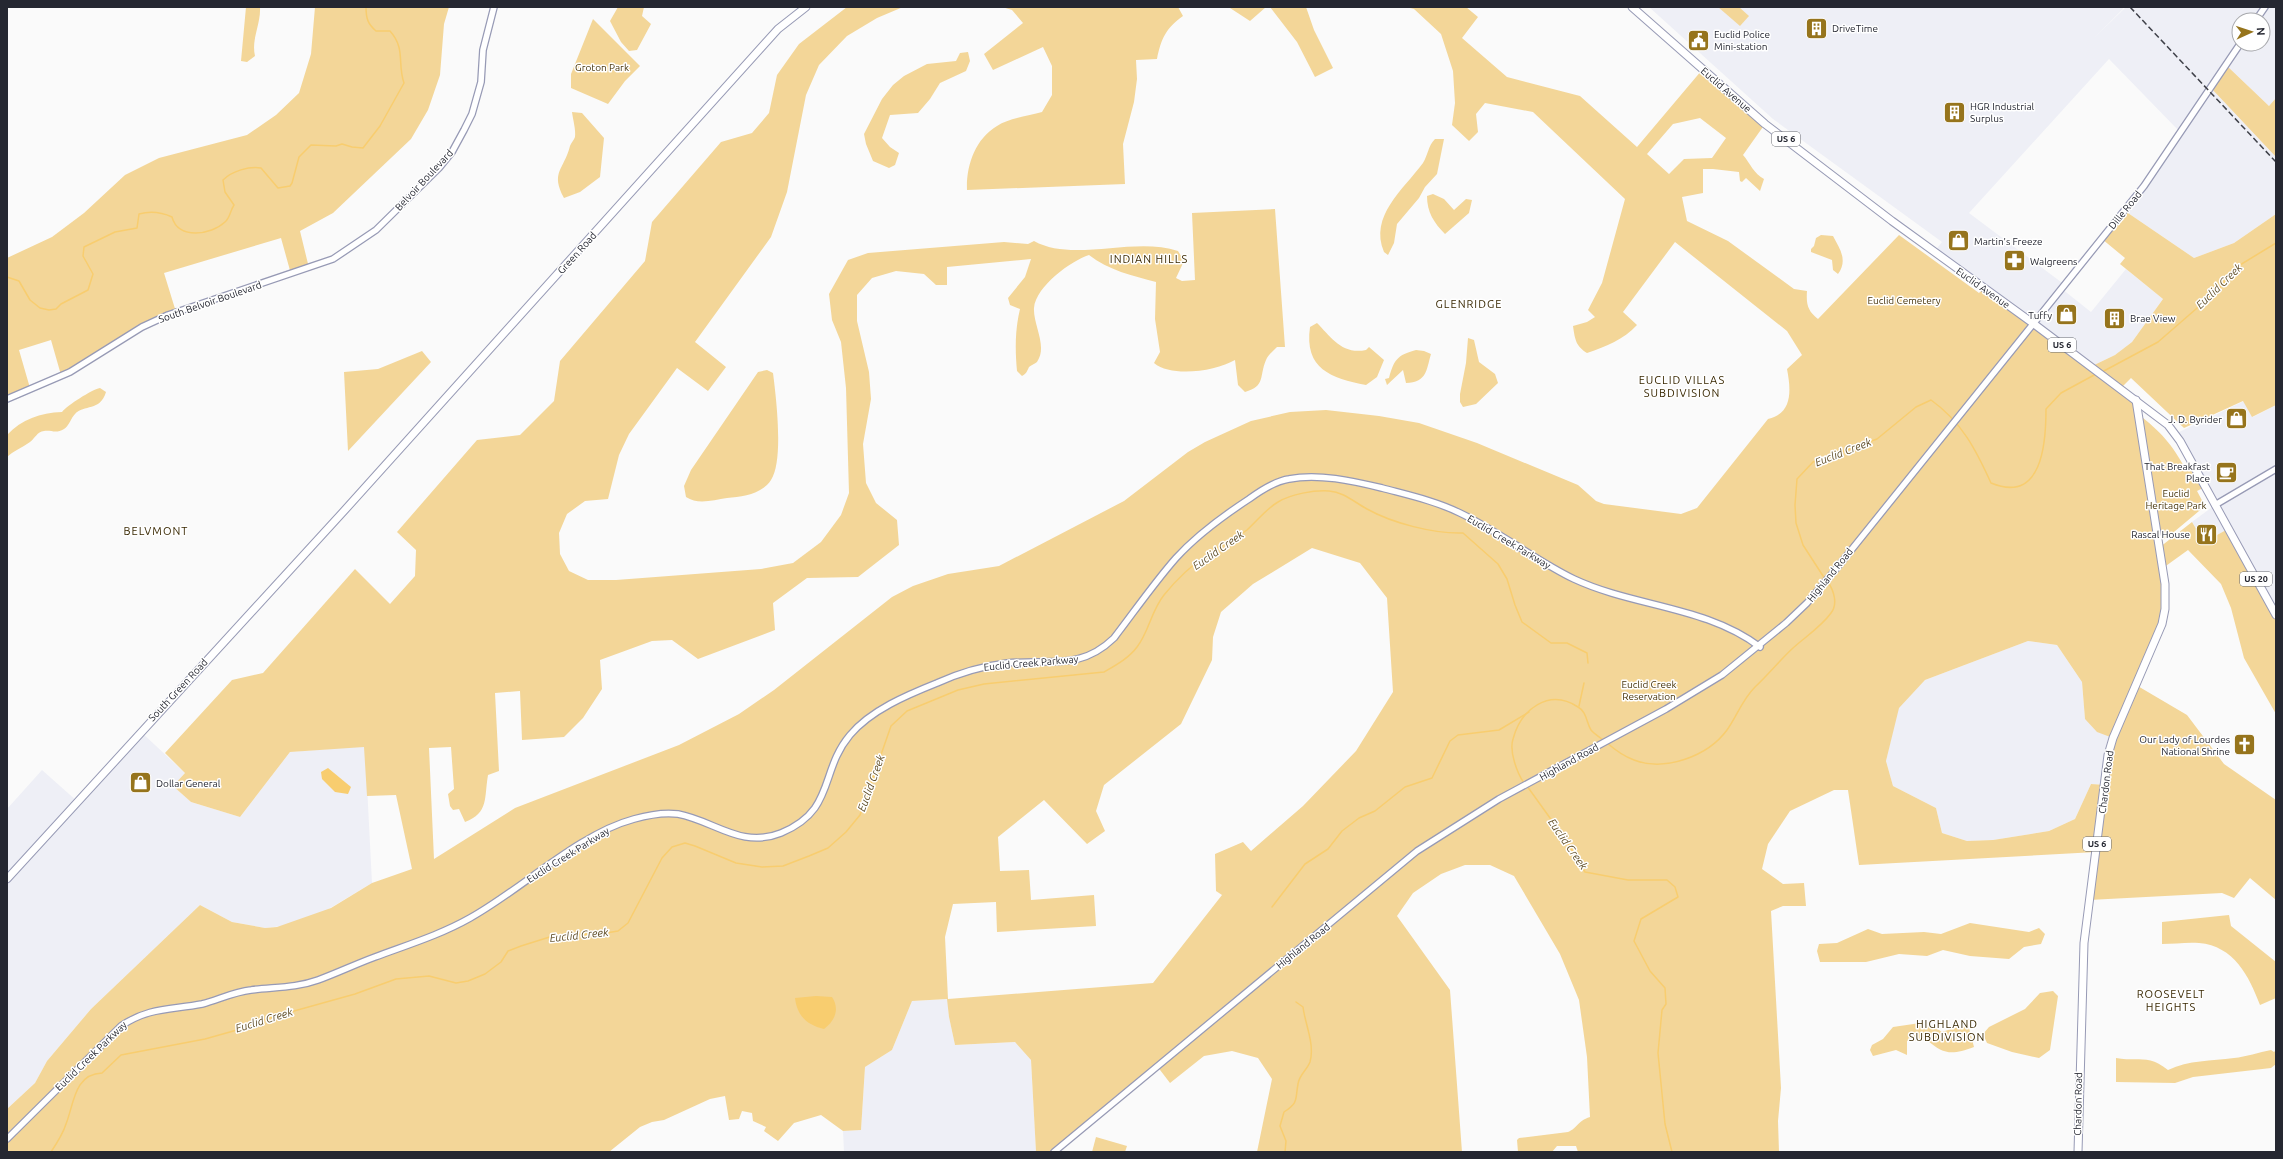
<svg xmlns="http://www.w3.org/2000/svg" width="2283" height="1159" font-family="Ubuntu,sans-serif">
<rect width="100%" height="100%" fill="#fafafa"/>
<g fill="#eeeff6" fill-rule="evenodd">
<path d="M1649,7h473l1,2 -28,28 31,-30h150v91l-7,8 -43,-41 -15,23 65,69v57l-42,29 -40,15 -69,-47 55,-79 -71,-73 -140,154 96,72 -3,4 29,23 35,-43 37,30 -31,43 -17,13 -25,12 -156,-115 8,-10 -169,-123zM2239,20h24v24h-24z"/>
<polygon points="2244,401 2253,417 2276,405 2276,615 2228,529 2204,542 2192,522 2215,505 2175,434"/>
<polygon points="2028,641 2057,645 2082,682 2085,719 2113,738 2106,785 2091,784 2075,819 2049,831 1993,840 1967,841 1942,833 1936,808 1893,786 1886,761 1898,708 1925,680"/>
<polygon points="140,731 185,773 173,786 191,802 240,817 290,752 365,746 372,883 327,910 291,925 265,928 232,922 200,905 91,1009 47,1061 35,1083 7,1109 7,809 42,770 78,802"/>
<polygon points="948,999 949,1017 955,1045 1015,1042 1031,1060 1036,1152 844,1152 843,1131 861,1130 865,1067 892,1050 912,1001"/>
</g>
<g fill="#f3d698" fill-rule="evenodd">
<path d="M246,7h14c1,17 -9,32 -5,49l-8,6 -6,-1z"/>
<polygon points="315,7 449,7 444,24 440,75 428,110 411,139 333,213 300,231 309,268 291,274 281,238 164,273 176,312 61,375 51,340 19,350 30,388 7,399 7,258 52,237 84,213 125,175 159,158 247,135 276,115 299,93 311,54"/>
<polygon points="618,7 644,7 642,16 651,24 637,50 629,51 621,42 610,21"/>
<path d="M847,7h56l-26,11 -30,18 -28,29 -13,30 -19,97 -16,45 -76,105 31,25 -18,24 -31,-23 -48,66 -10,21 -11,44 -23,2 -18,13 -8,19 1,21 9,17 19,9h28l145,-11 32,-6 28,-21 20,-27 8,-22 -3,-105 -5,-46 -9,-22 -3,-26 19,-34 20,-7 136,-11 24,2 6,-3c39,22 100,-5 144,10l6,10 -8,17 6,3 13,-1 -3,-67 83,-4 10,138h-8c-4,4 -9,8 -11,13 -7,16 0,26 -21,32l-7,-7 -3,-25c-19,11 -63,18 -81,3l6,-11 -5,-33 1,-37c-23,-6 -48,-12 -67,-27 -18,6 -53,31 -55,53 -1,17 14,38 3,54 -2,2 -6,3 -8,5 -2,4 -2,6 -7,9l-5,-5c-2,-22 -2,-41 3,-62l-10,-4 -2,-7 17,-21 6,-18 -84,8v18h-11l-12,-11 -28,-3 -24,7 -15,17v26l12,51 2,27 -8,45 3,39 10,20 21,17 2,25 -41,32 -51,1 -34,25 2,27 -77,29 -26,-19 -20,1 -52,19 2,29 -19,29 -19,19 -42,3 -2,-49 -25,2 4,78 -11,4c-4,23 1,38 -23,47l-6,-13 -6,1 -3,-4 -2,-12 6,-5 -3,-42 -22,1 5,111 81,-51 164,-63 60,-31 35,-24 118,-93 21,-11 35,-12 51,-8 125,-65 64,-49 17,-10 46,-21 39,-9 36,-2 53,6 40,7 58,20 101,42 18,16 8,3 77,10 16,-6 71,-89c25,-6 23,-29 19,-50l15,-14 -15,-24 -112,-89 -52,70 14,13c-14,15 -30,21 -50,28 -11,-7 -12,-13 -14,-27l14,-4 8,-5 -7,-7 14,-27 23,-84 -92,-87 -48,-9 -9,11 2,18 -9,9 -17,-16 3,-22 -2,-32 -12,-37 -27,-25 -8,-2h60l12,10 -16,21 45,39 73,19 57,51 65,-77 63,54 -22,31c7,8 11,19 21,24l-4,12 -14,-13 -4,4 -2,-1 -1,-9 -26,-3h-10v24l-21,4 5,24 41,20 66,48 13,2c-1,14 1,20 11,28l81,-84 80,58 4,-4 107,78 25,-12 17,-13 31,-43 -43,-35 5,-6 -23,-19 23,-28 69,47 40,-15 42,-29v191l-24,12 -9,-16 -59,27 -53,-50 -11,11 16,11 2,14c23,18 34,30 48,56l9,-2 10,19 -8,4 8,15 -37,31 -13,6 5,4 32,-25 12,20 24,-13 48,86v99l-32,-56 -13,-50 -10,-24 -33,-34 -25,18 2,41 -29,76 51,30 37,49 52,36v100l-26,-22 -16,20 -12,-5 -133,7 7,-48 -237,13 -11,-75h-14l-44,21 -22,33 -6,25 21,15 21,-1 2,23h-23l-12,5 10,177 -3,33 1,31h-201l-2,-6h-19l-5,6h-34l-1,-12 2,-2 49,-6c10,-4 9,-11 22,-15l-3,-60 -8,-57 -19,-46 -46,-78 -24,-11h-25l-24,9 -28,19 -16,23 53,74 12,162h-205l15,-73 -14,-21 -26,-7 -28,5 -34,27 -13,-17 -103,86h-18l-5,-92 -16,-18 -60,3 -6,-28 -2,-18 -35,2 -20,49 -27,17 -4,63 -18,1 -22,-16 -27,8 -16,18 -14,-10 2,-4 -13,-6 -1,-8 -10,-2 -3,8 -10,1 -4,-24 -15,3 -46,21 -12,2 -12,5 -31,25h-602v-43l28,-26 12,-22 44,-52 109,-104 32,17 33,6 12,-1 54,-19 41,-25 40,-14 -16,-74 -29,1 -3,-49 -74,5 -50,65 -49,-15 -18,-16 12,-13 -20,-20 67,-73 31,-7 92,-104 35,35 25,-28 1,-26 -19,-18 80,-92 43,-5 34,-34 6,-40 85,-100 7,-39 69,-80 31,-9 17,-20 8,-38 22,-31zM1700,118l26,20 -14,20 -28,1 -15,15 -22,-20 26,-30zM1312,548l48,15 27,35 6,94 -37,59 -53,55 -52,45 -8,-9 -28,12 1,37 6,4 -69,88 -205,16 -3,-62 8,-33 43,-2 1,30 99,-6 -2,-31 -63,5 -2,-30 -29,1 -2,-34 46,-37 43,44 18,-13 -9,-20 8,-26 77,-61 31,-64 1,-23 8,-25 32,-28zM2028,641l29,4 25,37 3,37 12,13 16,6 -7,47 -15,-1 -16,35 -26,12 -56,9 -26,1 -25,-8 -6,-25 -43,-22 -7,-25 13,-53 26,-28z"/>
<path d="M1002,7h176l5,9c-17,12 -22,23 -26,43l-21,1 1,19 -3,23 -11,42 2,40 -158,6c-1,-24 8,-51 30,-64 12,-8 32,-10 45,-14l10,-17v-29l-9,-19 -50,23 -9,-16 39,-31 -11,-13z"/>
<polygon points="1266,7 1250,21 1230,8 1231,7"/>
<polygon points="1270,7 1306,7 1314,30 1333,68 1315,77 1297,42"/>
<polygon points="1718,7 1739,7 1749,16 1740,26"/>
<polygon points="593,19 640,66 625,81 608,104 571,88 571,74"/>
<polygon points="968,52 970,61 966,71 940,83 930,99 918,113 890,115 882,138 890,147 899,153 895,165 889,168 873,161 866,144 864,134 882,99 893,85 904,76 927,64 956,61 960,53"/>
<polygon points="2226,65 2269,106 2276,98 2276,157 2211,88"/>
<path d="M572,112l10,1 22,25 -4,39 -20,15 -16,6c-14,-26 0,-28 6,-52 1,-3 4,-6 5,-9 1,-7 -2,-17 -3,-25z"/>
<path d="M1435,139h9l-7,35 -12,13 -6,11 -22,26 -3,19 -6,12 -4,-3c-15,-36 19,-62 39,-89 5,-8 5,-17 12,-24z"/>
<path d="M1433,194l11,5 10,11 12,-11 6,1 -3,13 -24,21c-11,-11 -18,-22 -18,-38z"/>
<path d="M1821,235l12,1c7,13 15,24 5,38l-5,-4 -1,-10 -21,-8v-3l3,-3 2,-8z"/>
<path d="M1317,323c14,14 25,32 49,27l3,-3 15,13 -7,17 -11,8c-35,-7 -62,-16 -56,-58z"/>
<polygon points="1468,338 1474,340 1479,362 1495,374 1498,383 1476,404 1463,407 1460,402 1460,394 1466,363"/>
<path d="M1416,350l8,1 7,3c-5,17 -4,28 -25,29l-3,-13 -16,15 -2,-6 4,-1c5,-18 8,-23 27,-28z"/>
<polygon points="422,351 431,362 348,451 344,372 378,369"/>
<path d="M767,370l6,3c3,23 11,88 -2,107 -9,14 -28,17 -44,18 -14,2 -29,7 -41,-1l-2,-11 7,-16 67,-98z"/>
<path d="M100,388l6,4c-6,20 -22,12 -31,22 -4,4 -6,12 -11,15 -8,5 -12,1 -20,2 -7,1 -9,7 -14,11 -8,6 -17,9 -23,15v-22c15,-16 33,-22 55,-23 6,-7 29,-22 38,-24z"/>
<path d="M2229,915l2,11 45,36v36l-16,7c-11,-29 -26,-59 -61,-62 -12,-1 -25,1 -37,1v-22z"/>
<polygon points="1970,923 2029,932 2039,928 2045,934 2041,944 2024,947 2009,959 1970,956 1943,950 1927,956 1899,954 1866,962 1820,962 1817,951 1819,944 1837,943 1868,929 1882,934 1924,932 1941,934"/>
<polygon points="2053,991 2058,996 2050,1050 2039,1058 2012,1052 1987,1043 1983,1034 1989,1027 2025,1009 2040,993"/>
<path d="M1927,1022l15,10 15,-5 5,-4 6,1 6,23c-22,8 -30,8 -47,-7l-20,1v14l-11,-5 -23,6 -3,-6 2,-5 11,-6 10,-12z"/>
<path d="M2271,1050l3,2 2,-2v14l-5,4 -78,9 -18,6 -59,-1v-24c22,4 32,-4 52,12 21,-10 43,-9 66,-12 12,-1 25,-6 37,-8z"/>
<polygon points="1096,1137 1127,1146 1125,1152 1092,1152"/>
</g>
<g fill="#f8cd6f">
<polygon points="328,768 351,787 348,794 335,792 322,779 321,772"/>
<path d="M816,996l16,1c8,12 3,24 -8,32 -17,-4 -27,-13 -29,-31z"/>
</g>
<g fill="none" stroke-linecap="round" stroke-linejoin="round">
<g stroke="#f8cd6f" stroke-width="1.5">
<path d="M7,277l12,4 11,19 10,8 9,2 7,-1 5,-5 27,-14 5,-16 -10,-18 1,-9 31,-15 22,-4 2,-14c11,-3 22,-2 33,3 6,23 39,18 53,5 5,-4 5,-11 9,-17l-9,-13 -2,-12c9,-9 26,-14 38,-12l17,20 12,-2 2,-3 7,-26 12,-12 25,1 6,-2 10,3 11,1 17,-22 24,-43c-7,-20 2,-34 -14,-52h-14c-8,-7 -10,-12 -10,-24"/>
<polyline points="2102,372 2158,342 2219,289 2235,268 2276,243"/>
<path d="M1825,579l-22,-34 -7,-22 -1,-18 2,-26 16,-17 64,-23 39,-32 15,-7c31,22 45,50 60,83 51,21 55,-39 55,-74l15,-16 35,-19"/>
<polyline points="1579,706 1584,683"/>
<path d="M1606,742c9,8 17,14 28,18 31,12 74,-4 93,-30 10,-14 15,-30 28,-43 13,-12 25,-27 38,-39 12,-11 28,-21 38,-35 7,-9 3,-22 -3,-31"/>
<path d="M1524,783c-7,-10 -15,-32 -11,-44 8,-30 36,-51 65,-32 9,5 8,15 13,23 3,4 9,7 12,10"/>
<polyline points="1527,786 1568,843 1585,872 1628,880 1667,880 1675,887 1678,897 1641,919 1634,941 1650,971 1665,988 1666,1004 1662,1010 1658,1053 1665,1124 1672,1152"/>
<polyline points="1272,907 1305,864 1328,849 1342,831 1359,818 1375,811 1405,787 1432,778 1450,741 1458,735 1499,730 1529,712"/>
<path d="M51,1152c6,-9 12,-18 15,-28 8,-20 8,-50 36,-51l19,-18 84,-16 39,-11 25,-10 86,-24 41,-15 33,-3 27,7 12,-2 17,-7 16,-12 7,-11 13,-5 35,-11 44,-1 18,-3 10,-8 34,-65 10,-11 13,-4 10,3 41,17 26,4 21,-1 26,-10 19,-8 18,-16 14,-17 31,-89 16,-15 51,-21 26,-6 120,-12c12,-7 25,-14 33,-25 12,-15 14,-36 27,-52 12,-15 28,-30 44,-41 12,-9 27,-15 39,-24 10,-9 19,-21 31,-28 13,-8 36,-12 51,-11 15,1 25,11 38,18 25,14 67,25 96,24l35,31 9,15 8,26 7,17 29,21h16l20,10 1,10"/>
<path d="M1285,1152l1,-11 -6,-15 4,-14c15,-10 11,-12 14,-28 1,-9 9,-14 12,-22 5,-18 -5,-38 -7,-55l-7,-5"/>
</g>
<defs>
<g id="minor">
<polyline points="2256,20 2265,7"/>
<polyline points="7,399 70,372 142,327 168,315 333,259 376,230 439,168 452,152 464,130 472,114 481,82 483,50 494,7"/>
<polyline points="2215,505 2276,469"/>
<path d="M7,1139l114,-113c28,-19 50,-16 81,-22 16,-4 31,-12 49,-14 22,-3 45,-2 67,-10 19,-7 38,-16 57,-23 32,-12 65,-22 95,-39 51,-28 108,-84 164,-99 14,-4 29,-7 44,-5 37,7 63,35 103,19 55,-23 38,-61 69,-98 21,-25 57,-40 87,-52 22,-10 46,-17 70,-20 42,-4 73,8 107,-25 20,-26 40,-55 62,-80 21,-23 47,-42 73,-59 11,-8 26,-18 40,-20 29,-6 64,2 93,9 26,7 54,13 78,25 40,19 75,47 114,66 60,28 132,27 186,68"/>
<polyline points="1054,1152 1417,851 1499,799 1666,709 1722,675 1786,623 1807,603 1836,569 2144,186 2240,44"/>
</g>
<g id="major">
<polyline points="1632,7 1765,124 1892,221 2034,324 2168,425 2180,441 2276,615"/>
<polyline points="7,879 343,512 778,29 806,7"/>
<polyline points="2078,1152 2084,943 2108,755 2113,738 2162,624 2165,609 2165,584 2136,400"/>
</g>
</defs>
<use href="#minor" stroke="#979ab5" stroke-width="8"/>
<use href="#major" stroke="#979ab5" stroke-width="9"/>
<use href="#minor" stroke="#fff" stroke-width="5.5"/>
<use href="#major" stroke="#fff" stroke-width="7"/>
<polyline stroke="#3f4149" stroke-width="1.5" stroke-dasharray="6 3" stroke-linecap="butt" points="2130,7 2276,162"/>
</g>
<defs>
<symbol id="building-square" viewBox="-11 -11 22 22"><rect x="-9" y="-9" width="18" height="18" rx="4" fill="#96741c" stroke="#fff"/><path d="M-4-6H4V6H1V3H-1V6H-4ZM-2.5-4.3h1.7v1.8h-1.7ZM.8-4.3h1.7v1.8H.8ZM-2.5-1h1.7V.8h-1.7ZM.8-1h1.7V.8H.8Z" fill="#fff"/></symbol>
<symbol id="civic-square" viewBox="-11 -11 22 22"><rect x="-9" y="-9" width="18" height="18" rx="4" fill="#96741c" stroke="#fff"/><path d="M-.6-6.5H3V-4.5H.6V-3L4-1V1h2V6H-6V1h2V-1L-.6-3ZM-1.2 2.5V6h2.4V2.5Z" fill="#fff"/></symbol>
<symbol id="shop-square" viewBox="-11 -11 22 22"><rect x="-9" y="-9" width="18" height="18" rx="4" fill="#96741c" stroke="#fff"/><path d="M-5-2.5h2.3a2.7 3.5 0 0 1 5.4 0H5L5.5 6h-11ZM-1.5-2.5h3a1.5 2.3 0 0 0-3 0Z" fill="#fff"/></symbol>
<symbol id="pharmacy-square" viewBox="-11 -11 22 22"><rect x="-9" y="-9" width="18" height="18" rx="4" fill="#96741c" stroke="#fff"/><path d="M-2-6h4v4h4v4h-4v4h-4v-4h-4v-4h4Z" fill="#fff"/></symbol>
<symbol id="cafe-square" viewBox="-11 -11 22 22"><rect x="-9" y="-9" width="18" height="18" rx="4" fill="#96741c" stroke="#fff"/><path d="M-5.5-4.5H6V0H3Q3 3.5 0 3.5H-2.5Q-5.5 3.5-5.5 0ZM3-3.2v2h1.7v-2ZM-6 4.5H4V6H-6Z" fill="#fff"/></symbol>
<symbol id="restaurant-square" viewBox="-11 -11 22 22"><rect x="-9" y="-9" width="18" height="18" rx="4" fill="#96741c" stroke="#fff"/><path d="M-5-6h1v4h1v-4h1v4h1v-4h1v5L-1.5 .5V6h-2V.5L-5-1ZM5-6V6H3V1.5H1.5Q1.5-4 5-6Z" fill="#fff"/></symbol>
<symbol id="church-square" viewBox="-11 -11 22 22"><rect x="-9" y="-9" width="18" height="18" rx="4" fill="#96741c" stroke="#fff"/><path d="M-1.2-6h2.4v3.5h3.3v2.4h-3.3V6h-2.4V-.1h-3.3v-2.4h3.3Z" fill="#fff"/></symbol>
</defs>
<g fill-rule="evenodd">
<use href="#building-square" x="1804" y="16" width="25" height="25"/>
<use href="#civic-square" x="1686" y="28" width="25" height="25"/>
<use href="#building-square" x="1942" y="100" width="25" height="25"/>
<use href="#shop-square" x="1946" y="228" width="25" height="25"/>
<use href="#pharmacy-square" x="2002" y="248" width="25" height="25"/>
<use href="#shop-square" x="2054" y="302" width="25" height="25"/>
<use href="#building-square" x="2102" y="306" width="25" height="25"/>
<use href="#shop-square" x="2224" y="406" width="25" height="25"/>
<use href="#cafe-square" x="2214" y="460" width="25" height="25"/>
<use href="#restaurant-square" x="2194" y="522" width="25" height="25"/>
<use href="#church-square" x="2232" y="732" width="25" height="25"/>
<use href="#shop-square" x="128" y="770" width="25" height="25"/>
</g>
<g text-anchor="middle" dominant-baseline="central" stroke-width="3" stroke-linejoin="round" paint-order="stroke">
<g fill="#fff" stroke="#66686f" stroke-width="1">
<rect x="1772" y="132" width="28" height="14" rx="3"/>
<rect x="2048" y="338" width="28" height="14" rx="3"/>
<rect x="2240" y="572" width="32" height="14" rx="3"/>
<rect x="2083" y="837" width="28" height="14" rx="3"/>
</g>
<g font-size="9" font-weight="bold" fill="#252731">
<text x="1786" y="139">US 6</text>
<text x="2062" y="345">US 6</text>
<text x="2256" y="579">US 20</text>
<text x="2097" y="844">US 6</text>
</g>
<g font-size="10" fill="#252731" stroke="#fff" text-anchor="start">
<text x="1832" y="28">DriveTime</text>
<text x="1714" y="34">Euclid Police<tspan x="1714" dy="12">Mini-station</tspan></text>
<text x="1970" y="106">HGR Industrial<tspan x="1970" dy="12">Surplus</tspan></text>
<text x="1974" y="241">Martin's Freeze</text>
<text x="2030" y="261">Walgreens</text>
<text x="2052" y="315" text-anchor="end">Tuffy</text>
<text x="2130" y="318">Brae View</text>
<text x="2222" y="419" text-anchor="end">J. D. Byrider</text>
<text x="2210" y="466" text-anchor="end">That Breakfast<tspan x="2210" dy="12">Place</tspan></text>
<text x="2190" y="534" text-anchor="end">Rascal House</text>
<text x="2230" y="739" text-anchor="end">Our Lady of Lourdes<tspan x="2230" dy="12">National Shrine</tspan></text>
<text x="156" y="783">Dollar General</text>
</g>
<g font-size="10" fill="#47350c" stroke="#fff">
<text x="602" y="67">Groton Park</text>
<text x="1904" y="300">Euclid Cemetery</text>
<text x="2176" y="493">Euclid<tspan x="2176" dy="12">Heritage Park</tspan></text>
<text x="1649" y="684">Euclid Creek<tspan x="1649" dy="12">Reservation</tspan></text>
</g>
<g font-size="10" fill="#252731" stroke="#fff">
<text transform="translate(1726 90) rotate(41)">Euclid Avenue</text>
<text transform="translate(424 180) rotate(-47)">Belvoir Boulevard</text>
<text transform="translate(2125 210) rotate(-51)">Dille Road</text>
<text transform="translate(577 253) rotate(-48)">Green Road</text>
<text transform="translate(1983 288) rotate(35)">Euclid Avenue</text>
<text transform="translate(210 302) rotate(-19)">South Belvoir Boulevard</text>
<text transform="translate(1509 542) rotate(31)">Euclid Creek Parkway</text>
<text transform="translate(1830 575) rotate(-51)">Highland Road</text>
<text transform="translate(1031 663) rotate(-5)">Euclid Creek Parkway</text>
<text transform="translate(178 690) rotate(-47)">South Green Road</text>
<text transform="translate(1569 762) rotate(-29)">Highland Road</text>
<text transform="translate(2106 782) rotate(-83)">Chardon Road</text>
<text transform="translate(568 855) rotate(-32)">Euclid Creek Parkway</text>
<text transform="translate(1303 946) rotate(-39)">Highland Road</text>
<text transform="translate(91 1056) rotate(-44)">Euclid Creek Parkway</text>
<text transform="translate(2078 1104) rotate(-89)">Chardon Road</text>
</g>
<g font-size="11" letter-spacing="1" fill="#382700" stroke="#fff">
<text x="1149" y="259">INDIAN HILLS</text>
<text x="1469" y="304">GLENRIDGE</text>
<text x="1682" y="380">EUCLID VILLAS<tspan x="1682" dy="13">SUBDIVISION</tspan></text>
<text x="156" y="531">BELVMONT</text>
<text x="2171" y="994">ROOSEVELT<tspan x="2171" dy="13">HEIGHTS</tspan></text>
<text x="1947" y="1024">HIGHLAND<tspan x="1947" dy="13">SUBDIVISION</tspan></text>
</g>
<g font-size="11" font-style="italic" fill="#604e27" stroke="#fff">
<text transform="translate(2219 286) rotate(-44)">Euclid Creek</text>
<text transform="translate(1843 452) rotate(-21)">Euclid Creek</text>
<text transform="translate(1218 550) rotate(-35)">Euclid Creek</text>
<text transform="translate(871 783) rotate(-70)">Euclid Creek</text>
<text transform="translate(1568 844) rotate(55)">Euclid Creek</text>
<text transform="translate(579 935) rotate(-6)">Euclid Creek</text>
<text transform="translate(264 1020) rotate(-17)">Euclid Creek</text>
</g>
</g>
<rect width="2283" height="1159" fill="none" stroke="#252731" stroke-width="16"/>
<g transform="translate(2251 32) rotate(87)"><circle r="19" fill="#ffffff" stroke="#a8a9ad"/>
<path d="M0-3L7 15L0 10L-7 15Z" fill="#96741c"/>
<text y="-6" font-size="11" font-weight="bold" text-anchor="middle" fill="#252731">N</text>
</g>
</svg>
